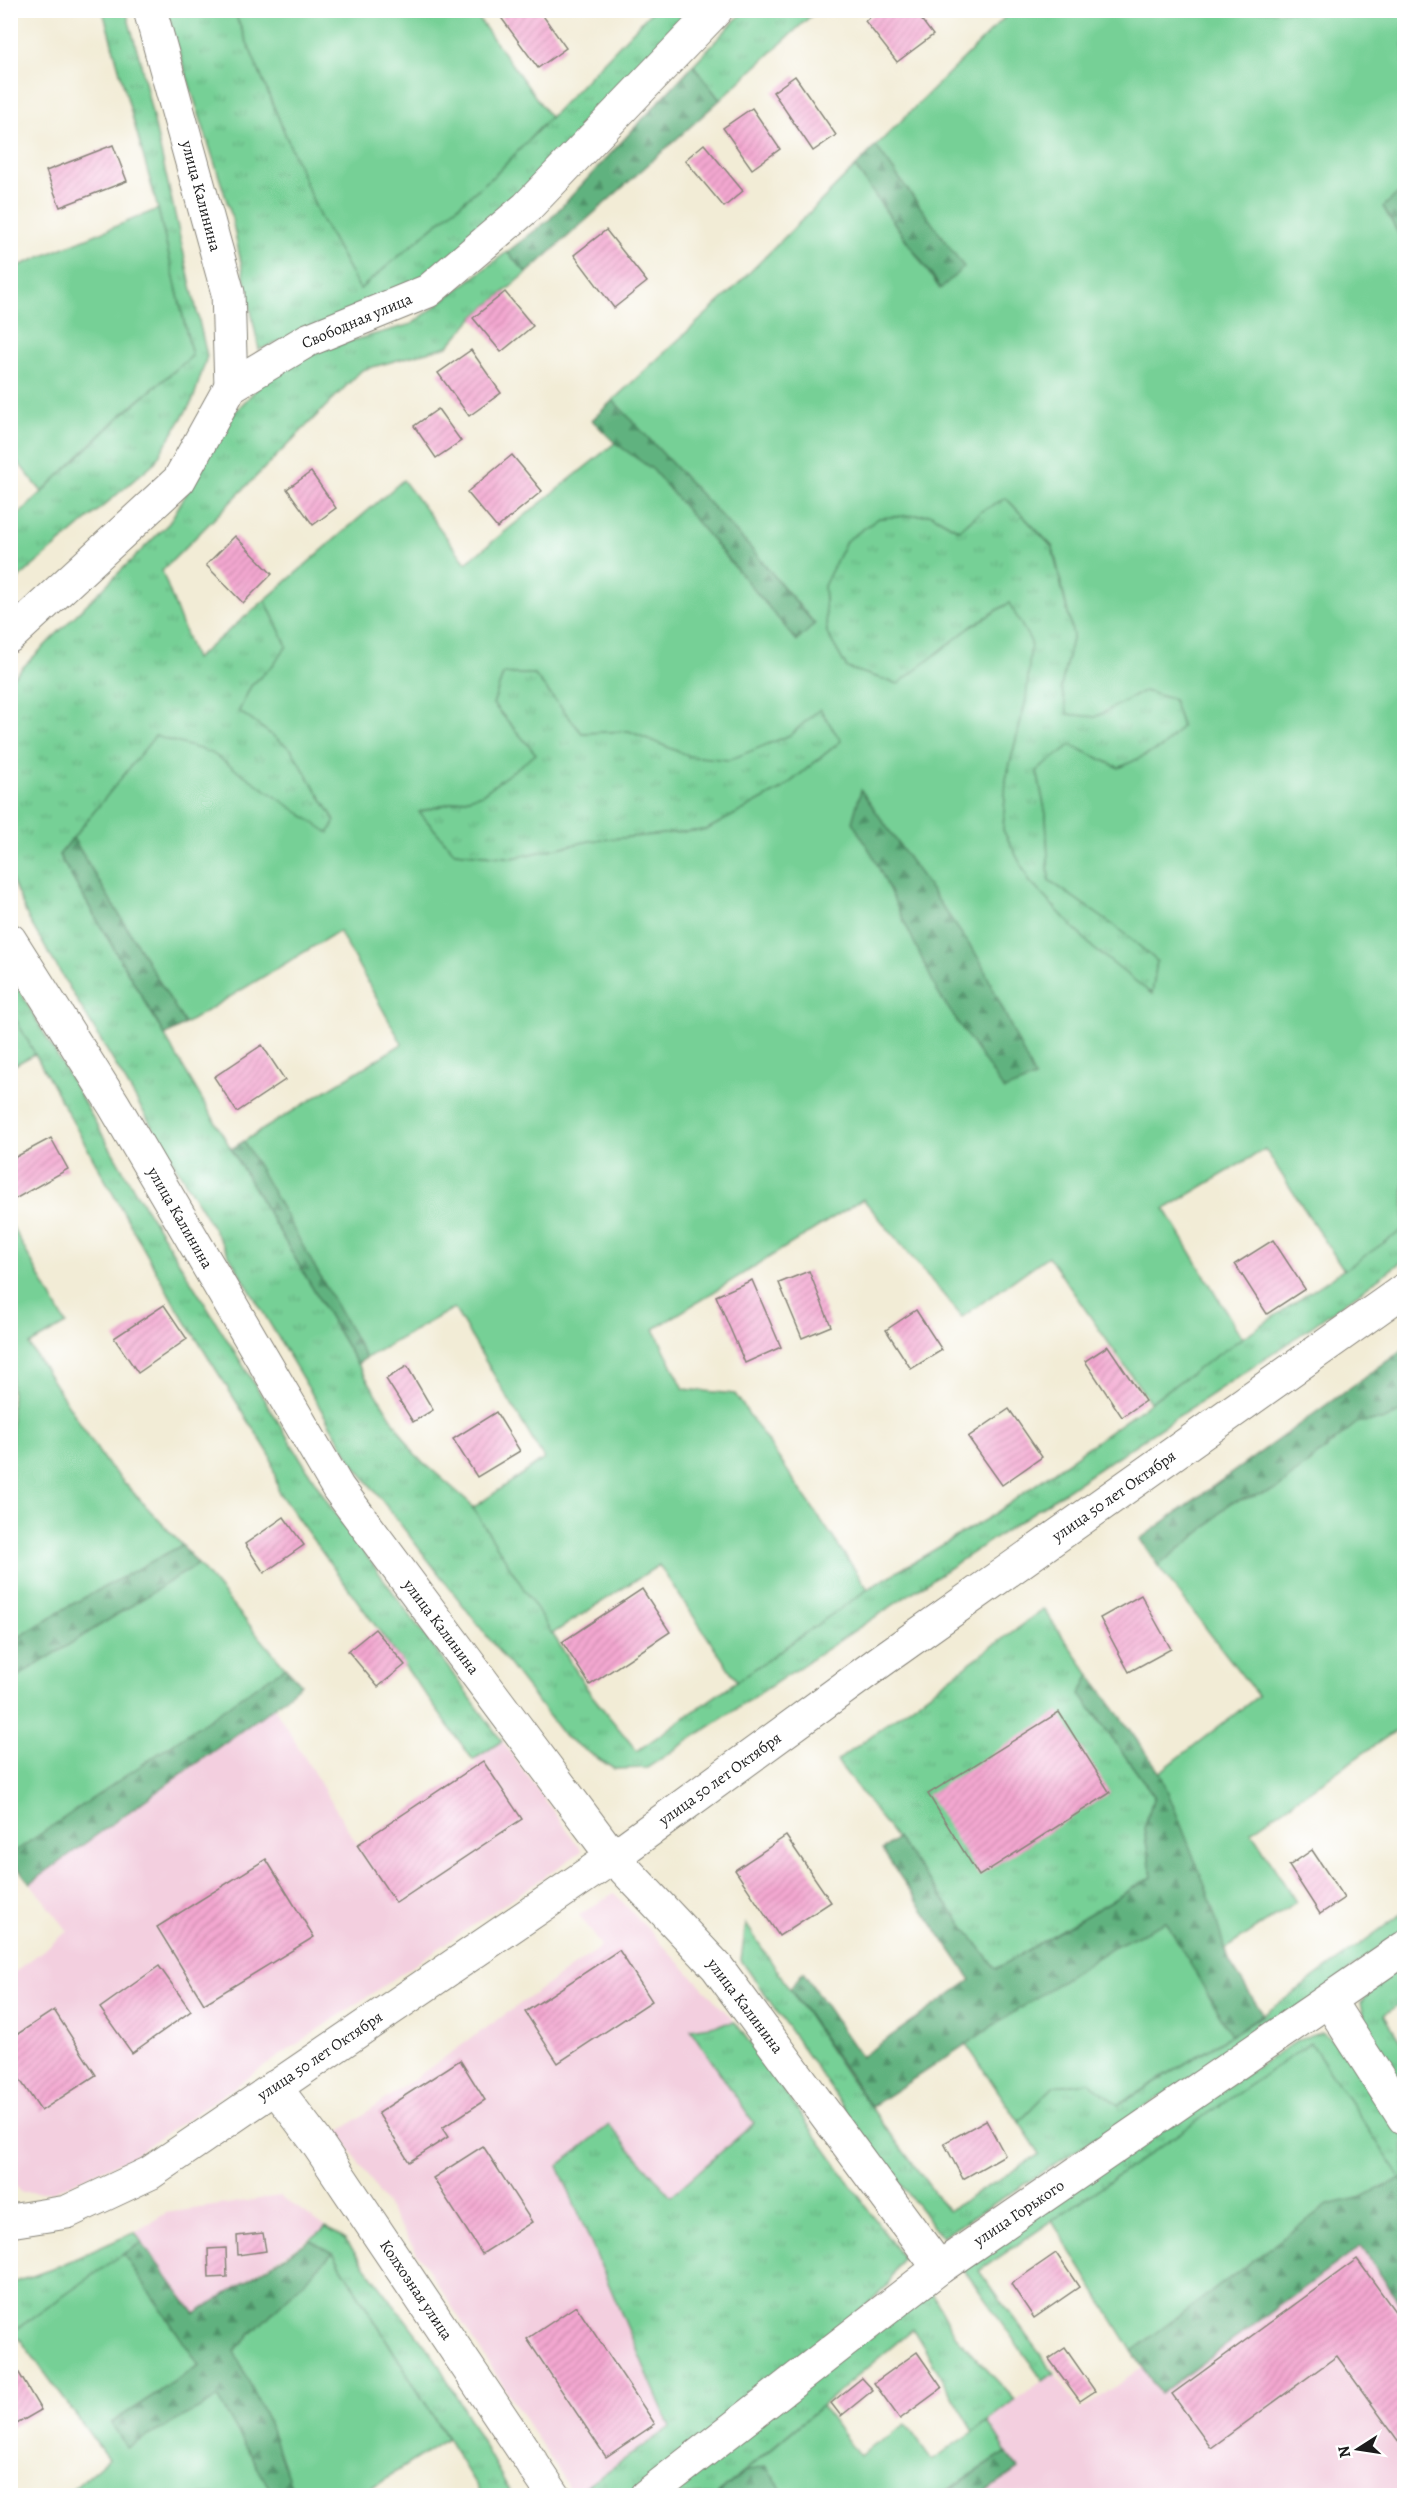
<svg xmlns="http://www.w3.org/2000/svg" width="1415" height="2506" font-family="Alegreya,serif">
<defs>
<pattern id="grass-tufts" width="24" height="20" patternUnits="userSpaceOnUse" patternTransform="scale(1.5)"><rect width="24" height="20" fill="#76d096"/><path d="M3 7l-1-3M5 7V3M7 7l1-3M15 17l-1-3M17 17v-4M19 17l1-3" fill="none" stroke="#66b281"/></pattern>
<pattern id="forest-firs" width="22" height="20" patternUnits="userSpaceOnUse" patternTransform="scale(1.5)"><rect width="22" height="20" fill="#60b27f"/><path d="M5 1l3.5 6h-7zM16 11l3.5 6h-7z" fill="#4e9067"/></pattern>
<pattern id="building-hatch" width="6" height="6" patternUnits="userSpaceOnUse" patternTransform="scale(1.5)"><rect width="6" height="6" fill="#f3a7d0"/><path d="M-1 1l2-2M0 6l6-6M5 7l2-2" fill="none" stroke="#d08fb2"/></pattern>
</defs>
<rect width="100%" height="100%" fill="#fff"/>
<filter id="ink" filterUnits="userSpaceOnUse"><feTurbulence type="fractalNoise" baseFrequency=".0167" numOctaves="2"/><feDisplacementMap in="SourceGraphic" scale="12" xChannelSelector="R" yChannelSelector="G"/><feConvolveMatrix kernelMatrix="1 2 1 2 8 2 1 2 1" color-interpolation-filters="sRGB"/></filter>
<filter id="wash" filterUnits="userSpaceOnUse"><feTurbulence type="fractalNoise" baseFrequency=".008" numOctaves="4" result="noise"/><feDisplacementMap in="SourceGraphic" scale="24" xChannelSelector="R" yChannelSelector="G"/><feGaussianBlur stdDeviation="1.35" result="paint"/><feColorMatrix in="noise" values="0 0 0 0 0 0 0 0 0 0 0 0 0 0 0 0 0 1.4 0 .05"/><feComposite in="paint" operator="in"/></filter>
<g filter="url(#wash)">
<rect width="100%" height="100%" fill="#f2ecd6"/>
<g fill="#f3cfdf">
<polygon points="274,1707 357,1844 477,1765 473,1760 502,1741 582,1851 131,2157 52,2192 20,2192 11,2180 11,1975 68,1931 30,1883"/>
<polygon points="614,1893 735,2022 690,2030 755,2123 671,2196 609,2125 558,2166 670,2427 574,2495 339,2132 602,1946 579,1915"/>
<polygon points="1401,2178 1404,2183 1404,2495 981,2496 1018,2469 988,2422 1015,2400 1054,2373 1080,2411 1142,2368 1132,2351 1362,2197"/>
<polygon points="280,2196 326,2227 195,2314 135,2232 166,2213"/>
</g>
<g fill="url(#grass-tufts)" stroke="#497659" stroke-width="1.5">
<polygon points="103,11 126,11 140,60 207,356 193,400 155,462 20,577 11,589 11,522 122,415 192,356 158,209"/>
<polygon points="166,11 234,11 319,215 360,289 498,172 652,11 705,11 518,201 419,283 259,350 231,214"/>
<polygon points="744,11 816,11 720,100 693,65"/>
<polygon points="507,252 527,273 473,318 448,346 362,370 162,571 195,659 265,600 287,646 274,664 251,686 239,711 291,749 335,820 329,834 156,736 59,855 350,1352 415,1455 470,1503 590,1693 637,1751 868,1589 993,1515 1211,1359 1404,1229 1404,1260 1286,1345 647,1768 614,1769 565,1737 353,1463 29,920 11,878 12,678 169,523 234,413 270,375 318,350 412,324"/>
<polygon points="1006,498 1052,547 1073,635 1061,687 1095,717 1144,691 1173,699 1182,727 1163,747 1119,768 1071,745 1037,771 1046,814 1049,880 1123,932 1157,961 1152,995 1093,948 1030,882 1003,830 1006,779 1026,700 1009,603 972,626 898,684 847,668 827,633 824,585 846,541 879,518 931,514 959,530 980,512"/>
<polygon points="503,674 534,674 582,733 629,731 689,756 790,735 820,708 841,741 782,789 706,830 590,841 513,858 454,852 419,812 482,794 535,754 493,704"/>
<polygon points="10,974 135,1191 330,1506 502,1741 473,1760 279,1493 270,1455 174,1303 11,1011"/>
<polygon points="1043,1609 1090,1675 1081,1694 1154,1796 1144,1829 1152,1877 996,1969 837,1761"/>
<polygon points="1404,1912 1404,1928 1311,2000 942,2237 868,2142 741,1960 746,1924 849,2078 948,2211 1040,2154 1019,2122 1054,2086 1089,2082 1119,2105 1259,2018"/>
<polygon points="1404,1960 1404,2000 1384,2015 1404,2046 1404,2090 1368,2032 1361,2003 1372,1984"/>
<polygon points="735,2022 902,2257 887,2286 837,2332 634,2495 574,2495 670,2427 558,2166 609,2125 671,2196 754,2123 690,2029"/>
<polygon points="1322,2032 1365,2067 1404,2128 1404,2183 1311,2043 979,2271 1054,2373 1043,2381 960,2264 1296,2041"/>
<polygon points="326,2227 345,2239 436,2360 512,2495 482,2495 333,2253 310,2240"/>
<polygon points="135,2232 142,2243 11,2333 10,2284 52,2269"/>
<polygon points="927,2284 956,2336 1015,2400 974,2432 913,2329 716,2495 667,2496"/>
</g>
<g fill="url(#forest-firs)" stroke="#3e674e" stroke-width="1.5">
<polygon points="693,65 720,100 527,273 507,252 550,219"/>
<polygon points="876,146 965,267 941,289 855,167"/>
<polygon points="1397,193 1404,195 1404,244 1383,207"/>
<polygon points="613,400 749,546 815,625 797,641 653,470 615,443 592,420"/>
<polygon points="861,790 980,960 1035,1078 1004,1091 939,995 873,856 852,822"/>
<polygon points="73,838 185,1024 165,1036 59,855"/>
<polygon points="244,1141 366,1358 357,1364 231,1149"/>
<polygon points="1404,1349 1404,1411 1382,1421 1358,1422 1276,1490 1230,1503 1201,1532 1158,1566 1140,1539"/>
<polygon points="182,1545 198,1564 11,1681 11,1642 67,1607"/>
<polygon points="285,1667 301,1684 274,1707 30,1883 11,1860 10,1854"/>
<polygon points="1090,1675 1160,1772 1208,1893 1230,1963 1263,2014 1231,2035 1166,1922 1113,1947 871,2107 790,1989 803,1972 861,2057 971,1980 882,1850 897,1838 996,1969 1152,1877 1144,1829 1154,1796 1080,1694"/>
<polygon points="1401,2178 1404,2183 1404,2309 1361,2246 1160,2394 1132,2351 1327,2205 1362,2197"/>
<polygon points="310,2240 333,2253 234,2351 269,2423 294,2495 273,2495 218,2398 127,2448 111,2423 199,2365 123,2254 142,2243 195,2314"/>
<polygon points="1007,2452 1018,2469 981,2495 939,2496"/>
<polygon points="766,2466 785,2495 716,2496 744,2472"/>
</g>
<g fill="#76d096" stroke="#497659" stroke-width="1.5" fill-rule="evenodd">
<polygon points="234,11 473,11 550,117 498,172 360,289 319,215"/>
<path d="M1011,11h393v184l-7,-1 -14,13 21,37v985l-60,41 -79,-121 -100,60 77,129 -92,64 -102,-146 -86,61 -99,-118 -209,130 30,60 51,5 133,195 -131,92 -78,-116 -107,69 -79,-126 71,-49 -90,-151 -88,50 -122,-217 158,-97 -63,-113 -154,93 -112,-186 82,-102 55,16 119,81 6,-13 -44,-71 -52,-38 12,-25 23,-22 13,-18 -22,-46 138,-120 63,83 149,-120 38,27 144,171 18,-17 -66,-78 -136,-146 114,-105 128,-128 85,122 24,-22 -88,-121zM1006,498l47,49 20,88 -12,52 7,27 27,3 49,-26 29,8 9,27 -19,21 -44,21 -48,-23 -34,26 9,43 3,66 74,52 34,29 -5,33 -59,-46 -63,-66 -27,-52 3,-51 20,-79 5,-58 -22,-39 -37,23 -74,58 -51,-16 -20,-35 -3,-47 22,-45 33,-23 52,-4 28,16 21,-18zM503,674h31l48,59 47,-2 60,25 40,4 61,-25 30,-26 21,32 -59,48 -76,41 -116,11 -77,17 -59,-6 -35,-40 63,-18 54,-40 -43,-50zM861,790l119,170 55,118 -31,12 -65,-95 -66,-139 -21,-34z"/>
<polygon points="158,209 192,356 121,415 42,492 11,454 11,269"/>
<polygon points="11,1011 35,1054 11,1067 10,1067"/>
<polygon points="12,1226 66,1324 29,1345 106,1463 182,1545 67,1607 11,1642"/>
<polygon points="1404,1411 1404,1725 1251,1831 1296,1902 1225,1949 1208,1893 1160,1772 1258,1696 1158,1566 1201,1532 1230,1503 1276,1490 1358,1422 1382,1421"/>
<polygon points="198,1564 285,1667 11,1854 11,1681"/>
<polygon points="1166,1922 1231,2035 1118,2105 1089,2082 1054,2086 1019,2122 966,2044 1113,1947"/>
<polygon points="1311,2043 1401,2178 1362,2197 1327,2205 1132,2351 1052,2221"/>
<polygon points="333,2253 447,2439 360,2495 294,2495 269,2423 234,2351"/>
<polygon points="123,2254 199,2365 111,2423 127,2448 218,2398 273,2495 66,2495 108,2459 14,2331"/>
<polygon points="822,2406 859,2456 906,2424 932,2460 988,2422 1007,2452 939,2495 832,2496 829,2491 822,2495 785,2495 766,2466 744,2472"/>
</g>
<g id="blocks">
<g fill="url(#building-hatch)">
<polygon points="499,10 539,10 566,48 538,68 497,12"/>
<polygon points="879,10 914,10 933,35 897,62 865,21"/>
<polygon points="795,76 836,135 813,151 773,92"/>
<polygon points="752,108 780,149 752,169 723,128"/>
<polygon points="704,144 743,191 724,207 685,160"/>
<polygon points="113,145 127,181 60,207 46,171"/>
<polygon points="606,230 647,282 614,308 574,255"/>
<polygon points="505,292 533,326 501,352 473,318"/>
<polygon points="471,350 501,393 469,416 438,373"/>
<polygon points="438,409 461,441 436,458 414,426"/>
<polygon points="512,455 542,491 497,528 467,492"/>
<polygon points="311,472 336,508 313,525 287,489"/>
<polygon points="235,536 272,574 243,603 206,565"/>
<polygon points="262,1045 285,1080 237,1112 214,1077"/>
<polygon points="51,1138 68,1169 15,1199 10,1191 10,1160"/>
<polygon points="1273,1240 1305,1289 1267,1314 1235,1264"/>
<polygon points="809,1271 831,1326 802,1338 779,1283"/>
<polygon points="752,1280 781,1347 745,1363 716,1296"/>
<polygon points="164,1305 187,1339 138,1373 114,1338"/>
<polygon points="916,1310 942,1350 911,1369 886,1330"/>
<polygon points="1108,1346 1145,1401 1122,1417 1085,1361"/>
<polygon points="407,1366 433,1410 413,1422 386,1379"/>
<polygon points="1009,1409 1042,1457 1002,1485 968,1437"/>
<polygon points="496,1412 520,1451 477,1477 453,1439"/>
<polygon points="284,1517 304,1545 264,1573 245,1544"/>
<polygon points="642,1589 670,1632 590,1685 562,1642"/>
<polygon points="1141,1595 1171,1649 1129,1672 1100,1618"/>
<polygon points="375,1629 405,1665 378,1687 348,1651"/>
<polygon points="1059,1712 1110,1793 979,1876 928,1794"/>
<polygon points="483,1761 522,1819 396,1903 357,1845"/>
<polygon points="786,1836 831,1902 779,1936 735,1870"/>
<polygon points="1312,1850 1344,1898 1320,1914 1289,1866"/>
<polygon points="266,1859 314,1937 204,2004 157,1927"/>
<polygon points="619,1950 652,2001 558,2063 525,2012"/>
<polygon points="159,1966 191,2011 132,2053 100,2008"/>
<polygon points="54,2010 96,2075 41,2111 10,2065 10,2039"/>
<polygon points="460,2060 485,2100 442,2128 448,2137 409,2162 378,2113"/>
<polygon points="986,2120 1005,2155 963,2179 944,2143"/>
<polygon points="483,2146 532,2222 482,2254 433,2178"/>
<polygon points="263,2233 266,2251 238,2255 237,2236"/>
<polygon points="226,2248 227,2277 209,2278 208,2249"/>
<polygon points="1056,2253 1079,2287 1034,2318 1011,2284"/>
<polygon points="1357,2259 1404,2324 1404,2449 1337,2356 1211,2448 1172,2394"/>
<polygon points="576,2306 655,2424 606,2457 527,2339"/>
<polygon points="1065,2348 1095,2391 1080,2401 1049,2359"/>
<polygon points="917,2352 942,2388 900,2419 874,2383"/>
<polygon points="13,2363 41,2410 10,2428 10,2364"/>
<polygon points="862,2378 873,2390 841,2416 831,2403"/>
</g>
</g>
</g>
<g filter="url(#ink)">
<use href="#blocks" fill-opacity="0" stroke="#878479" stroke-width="1.5"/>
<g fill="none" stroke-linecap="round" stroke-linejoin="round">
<defs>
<g id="minor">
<polyline points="150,10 228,293 231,386"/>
<polyline points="10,636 179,480 231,386 308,340 428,291 527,207 716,10"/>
<polyline points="10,940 114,1105 338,1488 613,1857 717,1967 939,2268"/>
<polyline points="1329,2001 1404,2118"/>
<polyline points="275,2087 315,2140 554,2496"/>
<polyline points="646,2496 939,2268 1404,1948"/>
</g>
<polyline id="major" points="10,2221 67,2212 150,2173 613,1857 881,1661 1404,1290"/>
</defs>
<use href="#minor" stroke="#878479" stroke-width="35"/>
<use href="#major" stroke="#878479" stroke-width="35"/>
<use href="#minor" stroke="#fff" stroke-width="33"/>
<use href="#major" stroke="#fff" stroke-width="33"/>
</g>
</g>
<g text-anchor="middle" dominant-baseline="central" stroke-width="4.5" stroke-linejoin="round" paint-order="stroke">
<g font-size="16" fill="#1c1c1c" stroke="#fff">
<text transform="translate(201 196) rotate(75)">улица Калинина</text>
<text transform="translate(357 321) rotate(-23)">Свободная улица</text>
<text transform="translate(180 1218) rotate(60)">улица Калинина</text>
<text transform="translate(1114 1496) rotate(-35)">улица 50 лет Октября</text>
<text transform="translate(441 1627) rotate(53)">улица Калинина</text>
<text transform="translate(720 1779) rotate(-36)">улица 50 лет Октября</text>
<text transform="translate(745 2006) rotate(53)">улица Калинина</text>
<text transform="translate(320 2056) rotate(-34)">улица 50 лет Октября</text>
<text transform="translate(1019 2213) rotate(-34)">улица Горького</text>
<text transform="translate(416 2290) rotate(56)">Колхозная улица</text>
</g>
</g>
<rect width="1415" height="2506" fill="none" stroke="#fff" stroke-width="36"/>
<g transform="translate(1358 2449) rotate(258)" stroke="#ffffff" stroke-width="4.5" paint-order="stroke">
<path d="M0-4.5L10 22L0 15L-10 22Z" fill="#1c1c1c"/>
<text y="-9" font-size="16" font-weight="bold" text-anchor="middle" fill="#1c1c1c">N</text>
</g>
</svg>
